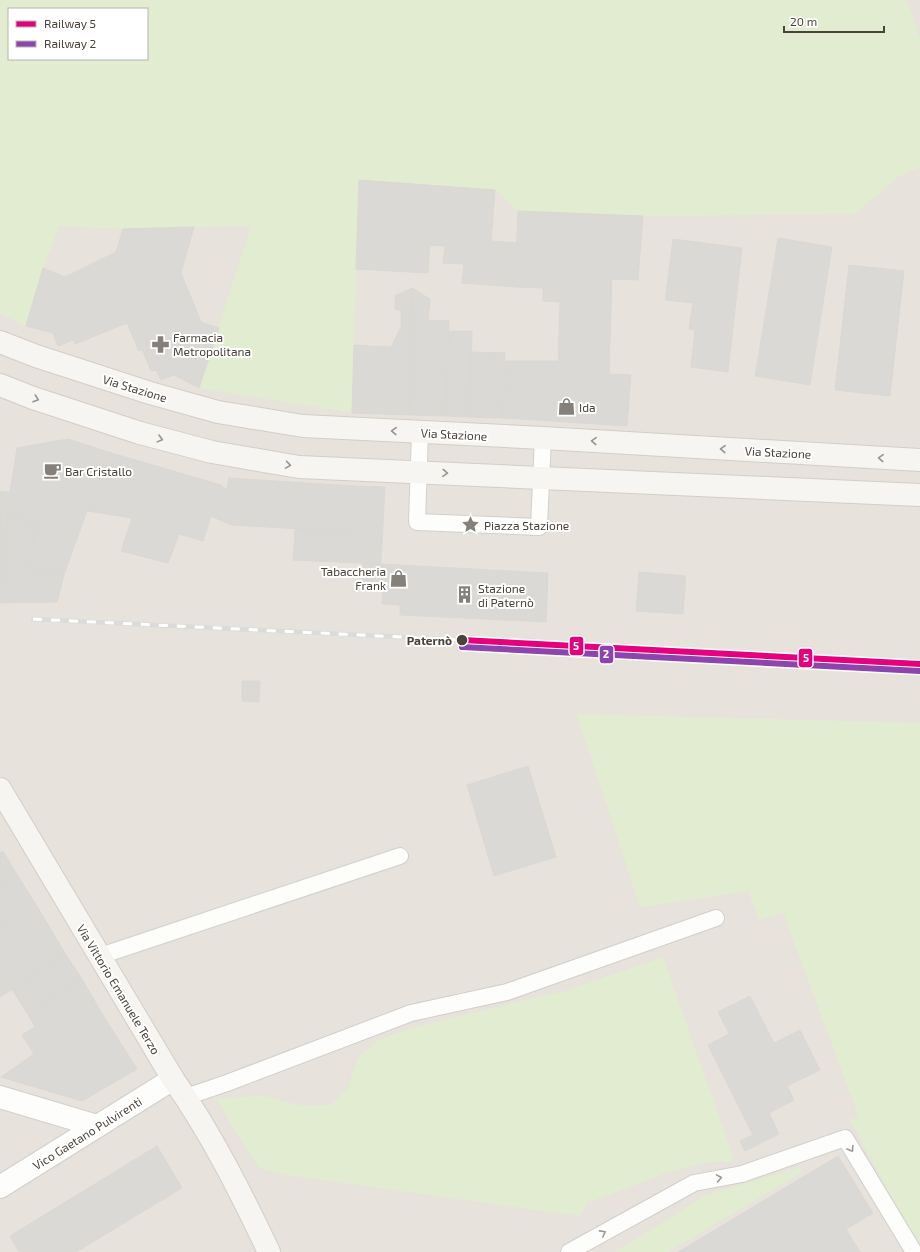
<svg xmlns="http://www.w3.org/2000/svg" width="920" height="1252" font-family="'Exo 2',sans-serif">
<rect width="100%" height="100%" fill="#f3f1ee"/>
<path fill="#e7e3dc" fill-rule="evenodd" d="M0,0h920v1252h-920zM9,9h138v50h-138z"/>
<g fill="#e2ecd0" fill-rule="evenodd">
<path d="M0,0h907l13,39v129l-21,8 -44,38h-6l-206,2 -125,-5 -23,-21 -136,-10 -7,233 -153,-25 52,-162 -128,3 -64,-3 -16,42 -17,58 -26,-12zM9,9h138v50h-138z"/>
<polygon points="577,714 920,723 920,1244 908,1228 850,1120 859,1117 783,912 759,920 748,891 640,907"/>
<polygon points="663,957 735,1163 715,1161 669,1172 587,1203 580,1216 281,1174 259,1168 216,1099 265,1096 302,1106 331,1105 347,1089 358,1058 378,1040 412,1028 525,1000 566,991"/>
<polygon points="800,1167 801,1173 668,1252 616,1252 706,1195"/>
</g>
<g fill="#dbd9d5" stroke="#dbd8d4">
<polygon points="359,180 495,190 491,241 517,243 515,287 462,283 464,264 443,263 445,246 430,245 428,273 356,269"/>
<polygon points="518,211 643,216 638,280 612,279 609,374 631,375 627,426 503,418 506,361 558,361 560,302 543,301 543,288 515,287"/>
<polygon points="194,227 181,273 201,322 219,328 199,388 174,375 161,380 156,370 151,371 142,349 139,351 127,323 75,344 73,340 58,346 53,333 26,326 43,268 65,277 116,252 123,229"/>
<polygon points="778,238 832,247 810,385 755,376"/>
<polygon points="673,239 742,248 728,372 691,367 695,330 689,329 693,303 665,300"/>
<polygon points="849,265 904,271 890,396 835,390"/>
<polygon points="412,288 409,415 352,413 354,345 391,347 401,327 401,311 395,309 395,296"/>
<polygon points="412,288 430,299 428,320 449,321 446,416 409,415"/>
<polygon points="449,331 472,331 470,417 446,416"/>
<polygon points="471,352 505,353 503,418 470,417"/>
<polygon points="68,439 108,452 64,575 31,570 34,523 8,514 10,492 17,448"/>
<polygon points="108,452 221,485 203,541 179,534 168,563 121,551 132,518 87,511"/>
<polygon points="229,478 355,486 353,532 231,525 211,516 221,485 227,490"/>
<polygon points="355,486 385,487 381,564 293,560 295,529 353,532"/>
<polygon points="0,491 10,492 3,554 0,554"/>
<polygon points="8,514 34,523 31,570 64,575 57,602 0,603 3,554"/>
<polygon points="0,554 3,554 0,590"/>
<polygon points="363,563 548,573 546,622 400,615 400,605 382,604 383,585 362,584"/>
<polygon points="639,572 686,576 683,614 636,611"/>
<polygon points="242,681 260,681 259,702 242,701"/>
<polygon points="528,766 556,857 494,876 467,785"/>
<polygon points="3,851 16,873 0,883 0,853"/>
<polygon points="16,873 38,908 0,931 0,883"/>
<polygon points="38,908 66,955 0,997 0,931"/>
<polygon points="66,955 82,979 27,1013 12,989"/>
<polygon points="82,979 101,1012 34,1054 22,1035 35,1027 27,1013"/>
<polygon points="750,996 774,1043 800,1030 820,1070 787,1086 794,1100 769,1113 779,1134 745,1151 740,1141 753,1135 708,1045 729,1034 718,1012"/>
<polygon points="101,1012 137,1069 82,1101 1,1077 34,1054"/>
<polygon points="157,1146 182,1188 76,1252 19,1252 10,1236"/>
<polygon points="838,1156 873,1213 846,1229 860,1252 678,1252"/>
</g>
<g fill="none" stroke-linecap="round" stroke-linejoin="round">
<defs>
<g id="lane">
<polyline points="420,432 417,522 539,527 543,438"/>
<polyline points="100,956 400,856"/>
<polyline points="186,1097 227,1083 411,1013 507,992 716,918"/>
<polyline points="569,1252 694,1183 742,1174 845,1138 914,1252"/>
</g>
<g id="street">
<polyline points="0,1097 97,1126"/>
<polyline points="0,1187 173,1079"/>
</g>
<g id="secondary">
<polyline points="0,342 36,356 150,393 218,412 303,426 543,438 920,460"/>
<polyline points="0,385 33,398 140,433 212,452 299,467 920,495"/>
<path d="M0,789l173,290c38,54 68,114 96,173"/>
</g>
</defs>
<use href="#lane" stroke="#d1cfcc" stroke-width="18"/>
<use href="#street" stroke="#d1cfcc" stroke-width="24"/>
<use href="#secondary" stroke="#d2cec5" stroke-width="24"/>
<use href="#lane" stroke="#fdfdfc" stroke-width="16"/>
<use href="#street" stroke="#fdfdfc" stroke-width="22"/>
<use href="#secondary" stroke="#f7f5f1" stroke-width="22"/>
<defs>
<polyline id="rail" points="33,619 462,640"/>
</defs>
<use href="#rail" stroke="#dbdbda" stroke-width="4.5"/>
<use href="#rail" stroke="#fff" stroke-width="3" stroke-dasharray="9" stroke-linecap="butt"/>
<defs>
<polyline id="rail-1" points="462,640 920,664"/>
<polyline id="rail-2" points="462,647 920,671"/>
</defs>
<use href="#rail-1" stroke="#fff" stroke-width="9"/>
<use href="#rail-2" stroke="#fff" stroke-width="9"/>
<use href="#rail-1" stroke="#e5007d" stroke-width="6"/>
<use href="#rail-2" stroke="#8e44ad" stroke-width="6"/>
</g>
<defs><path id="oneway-chevron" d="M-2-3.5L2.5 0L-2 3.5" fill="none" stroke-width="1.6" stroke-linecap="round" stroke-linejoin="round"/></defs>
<g stroke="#98938c">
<use href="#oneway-chevron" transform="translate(36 399) rotate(19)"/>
<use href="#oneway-chevron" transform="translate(394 431) rotate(-177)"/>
<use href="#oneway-chevron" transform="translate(160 439) rotate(15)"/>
<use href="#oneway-chevron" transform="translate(594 441) rotate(-177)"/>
<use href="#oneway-chevron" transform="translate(723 449) rotate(-177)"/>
<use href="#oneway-chevron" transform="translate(881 458) rotate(-177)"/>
<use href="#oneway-chevron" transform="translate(288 465) rotate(9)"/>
<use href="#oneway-chevron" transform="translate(445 473) rotate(3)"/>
</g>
<g stroke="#9b9791">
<use href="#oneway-chevron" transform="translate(851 1149) rotate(59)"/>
<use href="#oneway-chevron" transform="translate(719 1178) rotate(-10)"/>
<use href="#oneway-chevron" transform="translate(603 1233) rotate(-29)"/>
</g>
<defs>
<symbol id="pharmacy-bare" viewBox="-9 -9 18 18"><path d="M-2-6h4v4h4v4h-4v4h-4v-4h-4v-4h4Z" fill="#858079" stroke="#fff" stroke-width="2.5" paint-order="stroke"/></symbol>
<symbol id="shop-bare" viewBox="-9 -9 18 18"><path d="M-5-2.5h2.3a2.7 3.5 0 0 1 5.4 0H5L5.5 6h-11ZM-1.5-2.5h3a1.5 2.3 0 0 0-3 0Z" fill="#858079" stroke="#fff" stroke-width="2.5" paint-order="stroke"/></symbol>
<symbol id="cafe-bare" viewBox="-9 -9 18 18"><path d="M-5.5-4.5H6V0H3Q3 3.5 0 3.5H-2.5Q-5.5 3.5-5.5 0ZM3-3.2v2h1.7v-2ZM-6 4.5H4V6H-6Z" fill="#858079" stroke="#fff" stroke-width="2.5" paint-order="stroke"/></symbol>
<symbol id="sight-bare" viewBox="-9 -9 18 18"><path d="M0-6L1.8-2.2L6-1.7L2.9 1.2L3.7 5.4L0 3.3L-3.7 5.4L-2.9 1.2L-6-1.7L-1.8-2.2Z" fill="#858079" stroke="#fff" stroke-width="2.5" paint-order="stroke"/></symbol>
<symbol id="building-bare" viewBox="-9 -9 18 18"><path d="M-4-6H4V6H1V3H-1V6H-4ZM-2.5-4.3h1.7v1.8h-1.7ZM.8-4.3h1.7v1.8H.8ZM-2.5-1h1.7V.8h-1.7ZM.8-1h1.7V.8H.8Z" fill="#858079" stroke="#fff" stroke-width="2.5" paint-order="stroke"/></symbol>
</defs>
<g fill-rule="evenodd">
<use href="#pharmacy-bare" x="148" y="332" width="25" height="25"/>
<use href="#shop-bare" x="554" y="394" width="25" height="25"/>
<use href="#cafe-bare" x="40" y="458" width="25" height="25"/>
<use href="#sight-bare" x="458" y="512" width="25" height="25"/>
<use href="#shop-bare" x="386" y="566" width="25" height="25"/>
<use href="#building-bare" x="452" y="582" width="25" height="25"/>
</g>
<circle fill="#4a433a" stroke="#fff" stroke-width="1.5" cx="462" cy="640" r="6"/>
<g text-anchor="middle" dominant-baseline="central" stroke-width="4" stroke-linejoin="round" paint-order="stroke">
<g font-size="12" fill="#4a433a" stroke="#fff" text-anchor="start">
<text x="173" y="337">Farmacia<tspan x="173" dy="14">Metropolitana</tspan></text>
<text x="579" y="407">Ida</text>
<text x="65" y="471">Bar Cristallo</text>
<text x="484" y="525">Piazza Stazione</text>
<text x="386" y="571" text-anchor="end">Tabaccheria<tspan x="386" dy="14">Frank</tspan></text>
<text x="478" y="588">Stazione<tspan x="478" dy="14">di Paternò</tspan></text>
</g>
<g font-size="12" fill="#4a433a" stroke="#fff">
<text transform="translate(135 388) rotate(17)">Via Stazione</text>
<text transform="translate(454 434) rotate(3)">Via Stazione</text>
<text transform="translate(778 452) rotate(3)">Via Stazione</text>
<text transform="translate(119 989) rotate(59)">Via Vittorio Emanuele Terzo</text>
<text transform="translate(87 1133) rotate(-32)">Vico Gaetano Pulvirenti</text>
</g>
<g font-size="12" font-weight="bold" fill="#4a433a" stroke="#fff" text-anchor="end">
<text x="452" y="640">Paternò</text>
</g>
</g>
<g stroke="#fff" stroke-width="1.5">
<rect x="569" y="636" width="15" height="20" rx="4" fill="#e5007d"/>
<rect x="599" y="645" width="15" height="19" rx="4" fill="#8e44ad"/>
<rect x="798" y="648" width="15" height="20" rx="4" fill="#e5007d"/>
</g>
<g font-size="11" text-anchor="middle" font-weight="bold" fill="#fff">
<text x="576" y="650">5</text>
<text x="606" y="658">2</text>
<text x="806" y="662">5</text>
</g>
<rect x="8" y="8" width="140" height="52" fill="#ffffff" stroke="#b7b4b0"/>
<rect x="16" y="21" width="20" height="6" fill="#e5007d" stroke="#b7b4b0"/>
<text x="44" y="28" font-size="12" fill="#4a433a">Railway 5</text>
<rect x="16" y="41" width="20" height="6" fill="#8e44ad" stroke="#b7b4b0"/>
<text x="44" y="48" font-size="12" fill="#4a433a">Railway 2</text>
<path d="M784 26v6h100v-6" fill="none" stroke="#4a433a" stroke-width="2"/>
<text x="790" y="26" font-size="12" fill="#4a433a" stroke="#ffffff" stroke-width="3" paint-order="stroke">20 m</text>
</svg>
